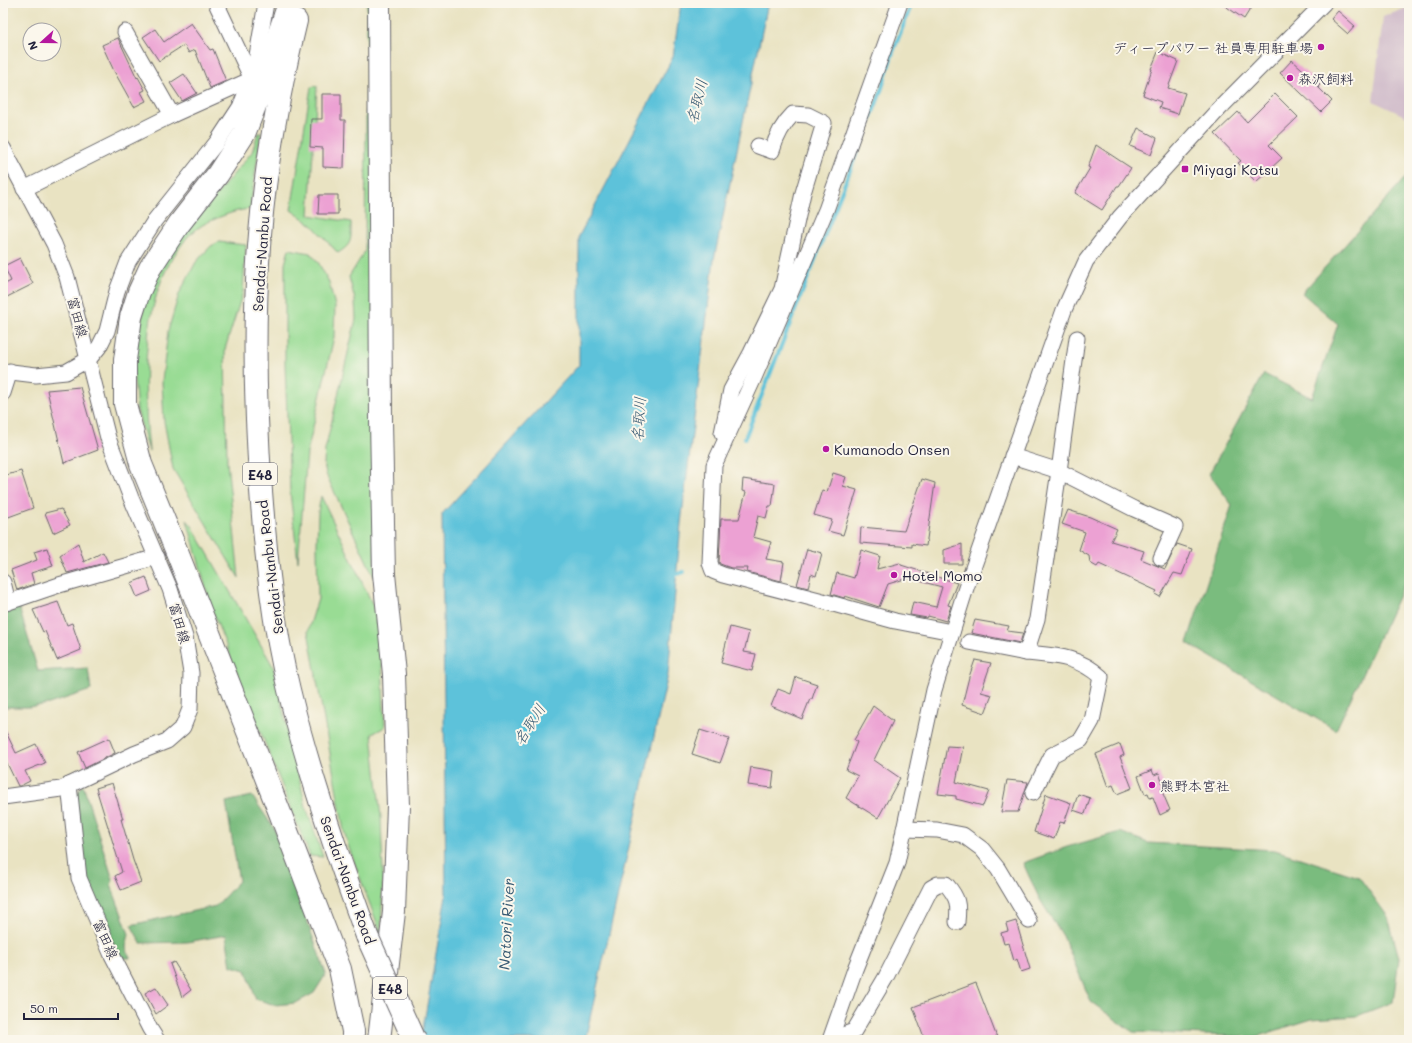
<svg xmlns="http://www.w3.org/2000/svg" width="1412" height="1043" font-family="Mali,'Klee One',sans-serif">
<rect width="100%" height="100%" fill="#fbf7ec"/>
<filter id="ink" filterUnits="userSpaceOnUse"><feTurbulence type="fractalNoise" baseFrequency=".025" numOctaves="2"/><feDisplacementMap in="SourceGraphic" scale="8" xChannelSelector="R" yChannelSelector="G"/><feConvolveMatrix kernelMatrix="1 2 1 2 8 2 1 2 1" color-interpolation-filters="sRGB"/></filter>
<filter id="wash" filterUnits="userSpaceOnUse"><feTurbulence type="fractalNoise" baseFrequency=".012" numOctaves="4" result="noise"/><feDisplacementMap in="SourceGraphic" scale="16" xChannelSelector="R" yChannelSelector="G"/><feGaussianBlur stdDeviation="0.9" result="paint"/><feColorMatrix in="noise" values="0 0 0 0 0 0 0 0 0 0 0 0 0 0 0 0 0 1.4 0 .05"/><feComposite in="paint" operator="in"/></filter>
<g filter="url(#wash)">
<rect width="100%" height="100%" fill="#e9e3c2"/>
<polygon fill="#d1bdcb" points="1409,7 1409,118 1373,101 1383,17"/>
<g fill="#99dc94" stroke="#5e7f68">
<polygon points="367,3 373,3 375,579 326,474 324,463 325,450 356,319 355,300 349,277 365,251"/>
<path d="M317,86l-8,129 42,7c0,17 2,22 -13,31l-26,-28 -21,-15 20,-123z"/>
<path d="M258,133h3l-11,76c-12,1 -23,5 -35,10 -8,3 -17,8 -23,14 -5,3 -8,9 -12,14 -40,51 -37,142 -31,204l-12,-41 -4,-42 11,-63 27,-56 81,-97z"/>
<polygon points="219,242 246,245 243,292 225,349 227,462 239,578 173,469 164,421 162,381 168,331 179,294 196,262 211,246"/>
<polygon points="289,249 310,253 318,262 329,282 335,306 334,337 307,453 298,562 290,492 285,364 285,264"/>
<polygon points="321,496 380,620 385,727 372,734 381,818 383,874 381,934 349,848 344,831 308,631 318,599 317,546 318,512"/>
<polygon points="187,520 192,526 273,666 306,807 323,857 310,856 212,610"/>
</g>
<g fill="#7abc7e" stroke="#4e6f5c">
<polygon points="1406,177 1409,177 1409,574 1336,730 1187,643 1232,505 1209,474 1264,374 1312,398 1338,324 1302,293"/>
<polygon points="18,604 38,671 88,668 91,690 49,704 29,707 3,707 3,609"/>
<polygon points="83,785 113,880 111,885 129,934 126,947 130,958 120,958 83,873 75,803 78,792"/>
<polygon points="252,796 274,828 326,974 314,993 296,1003 275,1005 256,999 246,970 231,966 226,935 187,942 141,943 131,925 216,906 239,881 226,802"/>
<polygon points="1120,832 1148,843 1275,850 1359,877 1388,917 1399,958 1393,1002 1357,1016 1312,1019 1255,1037 1133,1032 1091,1002 1063,936 1039,898 1023,863 1067,847"/>
</g>
<polygon fill="#5dc2da" stroke="#40728a" points="681,3 768,3 714,259 681,523 668,675 585,1040 421,1040 446,896 442,514 579,365 579,236 673,57"/>
<g fill="none" stroke-linecap="round" stroke-linejoin="round">
<g stroke="#5dc2da" stroke-width="4">
<polyline points="745,438 880,94 893,52 912,3"/>
<polyline points="671,576 684,572"/>
</g>
</g>
<g id="blocks">
<g fill="#eca1d3">
<polygon points="1221,3 1254,3 1244,19"/>
<polygon points="1338,11 1355,26 1348,34 1331,19"/>
<polygon points="191,23 210,50 213,49 226,81 210,88 195,50 189,53 184,45 159,61 143,37 155,29 164,42"/>
<polygon points="118,38 137,78 138,77 145,90 141,92 146,101 134,107 114,71 102,45"/>
<polygon points="1158,52 1178,61 1168,88 1185,93 1178,114 1159,108 1161,102 1143,95 1152,69 1151,69"/>
<polygon points="1292,60 1320,85 1318,87 1332,101 1321,112 1280,73"/>
<polygon points="184,74 197,93 182,101 170,83"/>
<polygon points="322,94 341,94 341,120 345,120 344,168 323,167 323,148 310,147 311,119 322,119"/>
<polygon points="1275,94 1298,117 1269,145 1282,158 1256,182 1238,163 1241,161 1215,134 1238,112 1247,122"/>
<polygon points="1138,128 1157,138 1151,155 1130,146"/>
<polygon points="1096,145 1131,168 1119,186 1117,186 1102,210 1075,193 1090,168 1088,167"/>
<polygon points="319,195 338,195 338,214 318,214"/>
<polygon points="20,258 33,284 7,297 3,290 3,285 11,281 4,266"/>
<polygon points="80,387 98,450 64,463 47,390"/>
<polygon points="21,471 33,508 3,519 3,476"/>
<polygon points="833,473 846,477 843,486 857,490 843,535 828,531 832,520 814,515 822,490 827,492"/>
<polygon points="743,479 775,484 772,506 769,506 766,518 758,516 753,537 771,542 766,559 784,562 781,581 747,572 748,568 731,568 720,564 719,562 721,519 739,519 746,492 742,491"/>
<polygon points="922,479 935,483 926,546 912,544 912,547 860,543 861,527 904,531"/>
<polygon points="61,509 70,525 53,533 45,513"/>
<polygon points="1068,510 1090,517 1117,529 1111,541 1144,551 1141,559 1165,569 1177,544 1192,549 1182,575 1174,573 1160,597 1155,594 1157,591 1099,564 1097,567 1090,563 1089,556 1079,550 1085,532 1062,524"/>
<polygon points="78,543 84,562 103,552 108,562 67,573 60,555"/>
<polygon points="962,544 962,564 944,564 944,550"/>
<polygon points="47,548 53,566 31,573 34,584 17,590 11,570 37,560 34,552"/>
<polygon points="807,549 822,553 816,576 811,574 808,588 797,585"/>
<polygon points="861,550 880,556 877,569 900,563 901,565 957,583 948,605 951,606 946,621 928,616 927,618 910,615 913,602 936,607 942,587 908,578 888,584 879,607 845,596 844,598 831,594 837,573 854,578"/>
<polygon points="146,577 151,591 137,597 131,583"/>
<polygon points="58,602 67,625 72,623 81,650 57,660 45,631 43,632 33,610"/>
<polygon points="975,620 1009,626 1007,631 1023,633 1020,643 971,633"/>
<polygon points="730,627 749,632 744,652 756,654 752,671 721,663"/>
<polygon points="975,660 991,663 981,692 992,695 985,713 962,705 969,677"/>
<polygon points="796,677 817,684 812,699 810,699 802,719 771,706 778,689 791,694"/>
<polygon points="873,706 893,721 874,760 900,778 878,818 846,798 858,776 846,770 857,742 854,740"/>
<polygon points="3,726 16,753 36,744 45,763 25,771 30,781 20,786 18,786 3,755"/>
<polygon points="700,730 729,739 720,763 692,754"/>
<polygon points="109,738 115,753 85,768 78,752"/>
<polygon points="1120,744 1124,755 1120,757 1132,788 1117,794 1113,785 1108,787 1096,754"/>
<polygon points="947,746 963,747 956,782 989,791 983,806 956,799 956,796 938,794"/>
<polygon points="751,767 774,771 772,788 748,785"/>
<polygon points="1152,770 1154,775 1159,773 1164,787 1161,789 1170,810 1160,815 1153,797 1150,798 1148,793 1145,794 1138,776"/>
<polygon points="1007,780 1028,782 1018,812 1001,812"/>
<polygon points="112,783 123,819 121,819 133,860 141,882 121,890 115,876 122,872 96,788"/>
<polygon points="1046,794 1071,803 1064,823 1060,822 1054,839 1034,832"/>
<polygon points="1078,794 1090,798 1085,814 1073,810"/>
<polygon points="1016,921 1030,969 1021,972 1017,959 1014,961 1009,943 1004,944 1001,933 1008,931 1006,924"/>
<polygon points="174,962 191,990 182,997 170,964"/>
<polygon points="976,983 998,1040 925,1040 913,1007"/>
<polygon points="156,987 168,1005 156,1014 145,993"/>
</g>
</g>
</g>
<g filter="url(#ink)">
<use href="#blocks" fill-opacity="0" stroke="#68666a" stroke-width="1"/>
<g fill="none" stroke-linecap="round" stroke-linejoin="round">
<defs>
<g id="minor">
<polyline points="900,3 826,210 753,380 714,465 710,563 713,571 723,575 819,600 895,621 952,632"/>
<polyline points="125,32 172,115"/>
<polyline points="3,148 54,244 67,277 108,438 131,498 170,589 185,637 191,673 190,709 183,727 167,741 134,754 61,789 3,797"/>
<polyline points="24,189 172,115 252,79 216,3"/>
<polyline points="3,371 36,375 66,372 89,359 99,347 107,331 117,291 128,262 155,220 217,142 240,107 254,73 266,3"/>
<polyline points="3,393 10,371"/>
<path d="M722,433l9,-43 20,-37 31,-64 21,-96 21,-70 -16,-8 -15,-1c-11,11 -17,23 -21,37l-14,-5"/>
<polyline points="1012,456 1059,471 1077,338"/>
<polyline points="3,582 8,602"/>
<polyline points="3,604 59,585 157,557"/>
<polyline points="969,642 1026,653 1037,619 1059,471 1134,509 1175,527 1161,558"/>
<path d="M1026,653c30,3 52,3 75,24l-9,44 -11,19 -29,15 -19,38"/>
<polyline points="69,785 79,878 111,953 150,1029 157,1040"/>
<polyline points="904,829 937,830 963,835 982,849 998,869 1029,921"/>
<path d="M831,1039l23,-8 32,-54 45,-89 7,-4h8c12,14 13,20 11,38"/>
<polyline points="830,1040 855,969 897,863 934,690 966,588 1064,310 1086,261 1120,217 1218,110 1324,3"/>
</g>
<g id="highway">
<polyline points="289,3 258,98 244,134 218,174 179,224 150,268 139,292 131,317 125,360 125,404 141,464 177,552 280,813 340,969 353,1031 353,1040"/>
<path d="M296,21c-17,70 -30,141 -36,213 -7,83 -5,173 1,257 5,67 12,134 28,199 20,84 48,165 78,246"/>
<polyline points="379,1040 394,912 398,806 394,674 384,574 381,421 379,3"/>
</g>
</defs>
<use href="#minor" stroke="#68666a" stroke-width="17"/>
<use href="#highway" stroke="#68666a" stroke-width="24"/>
<use href="#minor" stroke="#fff" stroke-width="15"/>
<use href="#highway" stroke="#fff" stroke-width="22"/>
<defs>
<polyline id="highway-bridge" points="367,936 414,1040"/>
</defs>
<use href="#highway-bridge" stroke="#68666a" stroke-width="24" stroke-linecap="butt"/>
<use href="#highway-bridge" stroke="#fff" stroke-width="22"/>
</g>
</g>
<g fill="#b5179e" stroke="#fbf7ec" stroke-width="1.5">
<circle cx="1321" cy="47" r="4"/>
<circle cx="1290" cy="78" r="4"/>
<rect x="1181" y="165" width="8" height="8" rx="2"/>
<circle cx="826" cy="449" r="4"/>
<circle cx="894" cy="575" r="4"/>
<circle cx="1152" cy="785" r="4"/>
</g>
<g text-anchor="middle" dominant-baseline="central" stroke-width="4" stroke-linejoin="round" paint-order="stroke">
<g fill="#fbf7ec" stroke="#636270" stroke-width="1">
<rect x="243" y="463" width="34" height="22" rx="3"/>
<rect x="373" y="977" width="34" height="22" rx="3"/>
</g>
<g font-size="13" font-weight="bold" fill="#22223b">
<text x="260" y="474">E48</text>
<text x="390" y="988">E48</text>
</g>
<g font-size="14" fill="#22223b" stroke="#fbf7ec" text-anchor="start">
<text x="1313" y="47" text-anchor="end">ディープパワー 社員専用駐車場</text>
<text x="1298" y="78">森沢飼料</text>
<text x="1193" y="169">Miyagi Kotsu</text>
<text x="834" y="449">Kumanodo Onsen</text>
<text x="902" y="575">Hotel Momo</text>
<text x="1160" y="785">熊野本宮社</text>
</g>
<g font-size="14" fill="#22223b" stroke="#fbf7ec">
<text transform="translate(262 244) rotate(-86)">Sendai-Nanbu Road</text>
<text transform="translate(78 317) rotate(75)">富田線</text>
<text transform="translate(270 567) rotate(-97)">Sendai-Nanbu Road</text>
<text transform="translate(180 623) rotate(74)">富田線</text>
<text transform="translate(348 880) rotate(70)">Sendai-Nanbu Road</text>
<text transform="translate(106 939) rotate(66)">富田線</text>
</g>
<g font-size="15" font-style="italic" fill="#375a73" stroke="#fbf7ec">
<text transform="translate(696 101) rotate(-76)">名取川</text>
<text transform="translate(638 419) rotate(-86)">名取川</text>
<text transform="translate(529 724) rotate(-57)">名取川</text>
<text transform="translate(506 924) rotate(-87)">Natori River</text>
</g>
</g>
<rect width="1412" height="1043" fill="none" stroke="#fbf7ec" stroke-width="16"/>
<g transform="translate(42 42) rotate(249)"><circle r="19" fill="#fbf7ec" stroke="#a4a2a5"/>
<path d="M0-3L7 15L0 10L-7 15Z" fill="#b5179e"/>
<text y="-6" font-size="11" font-weight="bold" text-anchor="middle" fill="#22223b">N</text>
</g>
<path d="M24 1013v6h94v-6" fill="none" stroke="#22223b" stroke-width="2"/>
<text x="30" y="1013" font-size="12" fill="#22223b" stroke="#fbf7ec" stroke-width="3" paint-order="stroke">50 m</text>
</svg>
